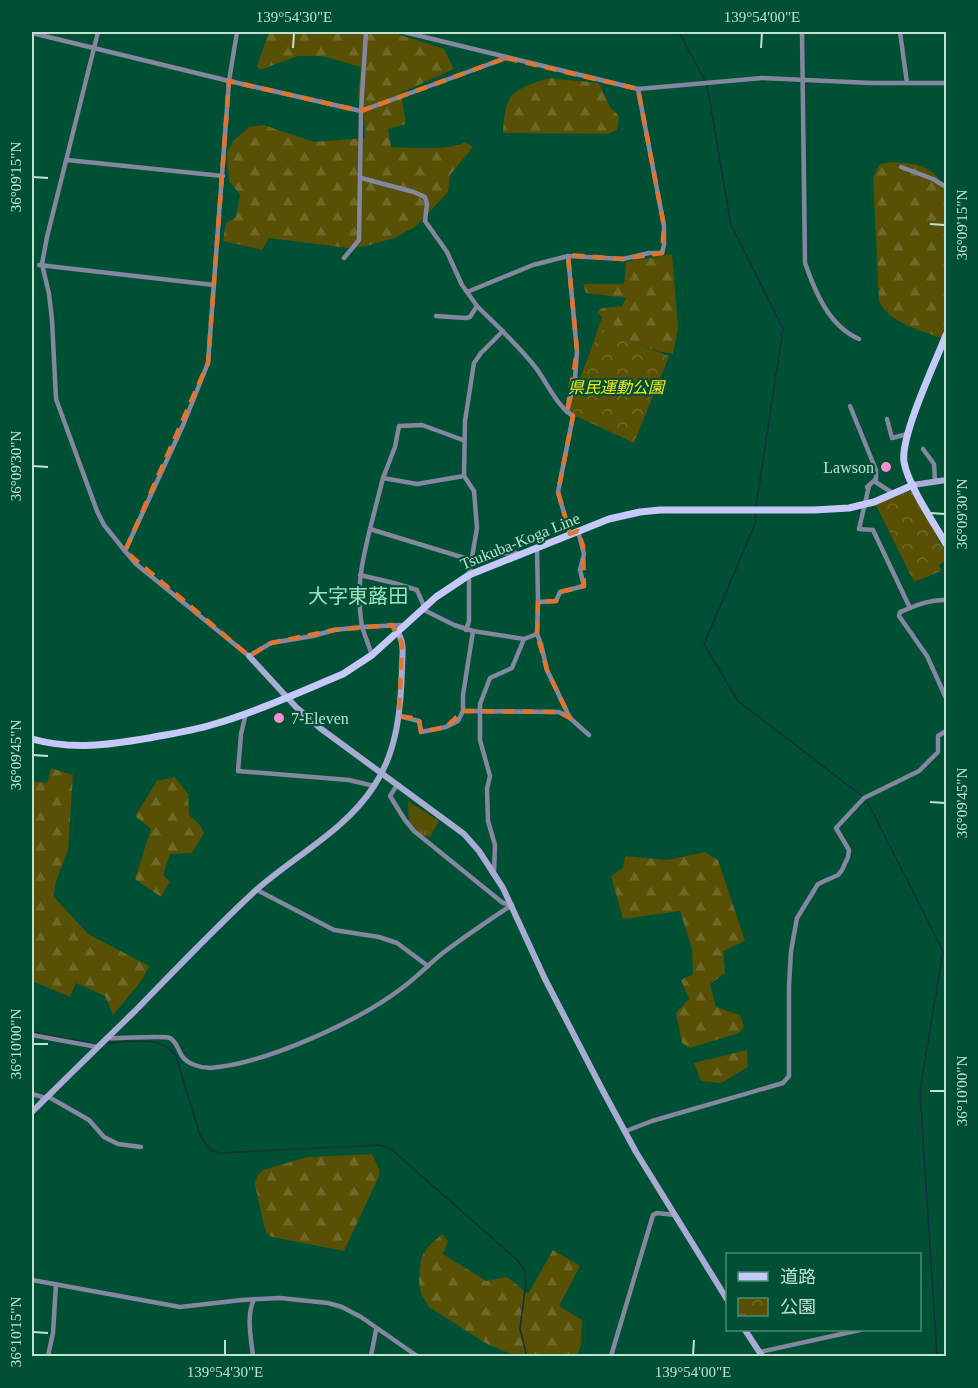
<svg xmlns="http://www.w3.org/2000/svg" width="978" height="1388" font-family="'Times New Roman','Noto Sans JP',serif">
<defs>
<pattern id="grass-tufts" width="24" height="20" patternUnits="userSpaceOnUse" patternTransform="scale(1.5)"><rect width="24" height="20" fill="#585005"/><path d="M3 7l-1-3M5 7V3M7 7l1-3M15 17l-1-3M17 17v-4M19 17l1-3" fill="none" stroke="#6e6928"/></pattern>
<pattern id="forest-firs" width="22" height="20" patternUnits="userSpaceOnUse" patternTransform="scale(1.5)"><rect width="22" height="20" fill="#585005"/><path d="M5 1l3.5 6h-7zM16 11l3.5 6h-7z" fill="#6e6928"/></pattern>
<pattern id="park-crowns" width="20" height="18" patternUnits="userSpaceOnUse" patternTransform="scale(1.5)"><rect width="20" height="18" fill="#585005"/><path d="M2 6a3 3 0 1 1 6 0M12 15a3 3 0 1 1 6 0" fill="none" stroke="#6e6928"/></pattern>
</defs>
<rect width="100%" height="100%" fill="#005035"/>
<polygon fill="url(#grass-tufts)" points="408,801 439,821 430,837 422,835 409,822"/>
<g fill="url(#forest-firs)">
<path d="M269,32h122l53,17 10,20 -53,24 5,31 -18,5 3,18c20,1 57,4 74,-5l8,5 -23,28 -2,17 -33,35 -21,11 -28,8 -17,2 -80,-10 -7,12 -39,-9 3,-18 10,-6 4,-22 -11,-14 -2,-28 6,-12 16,-14 15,-2 50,17 51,-4 -1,-23 -6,-19 3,-29 -39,-11h-24l-38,14 -3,-4z"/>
<path d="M549,78l50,5 11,24 9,9 -2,14 -9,4 -105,-1c2,-41 9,-43 46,-55z"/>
<path d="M889,162c28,1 42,2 57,27v151c-22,-9 -57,-16 -67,-39l-6,-123 6,-13z"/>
<polygon points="672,254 678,328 673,354 658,351 623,338 570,410 602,317 597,312 602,308 622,306 626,298 586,293 583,284 624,284 626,262"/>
<polygon points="51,768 73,775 68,850 57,878 53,896 88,934 149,966 142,980 113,1015 105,996 76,983 70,997 32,981 32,781 47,783"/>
<polygon points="175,777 188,794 189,815 199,824 204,833 192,853 170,854 163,875 170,882 161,897 135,879 151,829 135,816 157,781"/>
<polygon points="705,852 718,860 745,941 723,951 725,973 710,984 716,1007 740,1015 744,1027 739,1033 690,1048 682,1043 676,1013 689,999 681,980 693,974 692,949 680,911 623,919 611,876 623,868 625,856 667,860"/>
<polygon points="747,1050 748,1067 721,1083 701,1081 694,1063"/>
<polygon points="372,1154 379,1169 379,1176 344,1251 272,1237 267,1234 264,1226 255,1184 257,1176 263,1170 307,1157"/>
<polygon points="442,1234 448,1241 443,1254 486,1281 507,1277 528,1294 553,1250 580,1266 559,1306 582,1320 581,1344 577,1356 516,1356 487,1344 429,1307 421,1294 419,1282 420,1267 422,1256 428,1247"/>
</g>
<g fill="url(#park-crowns)">
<polygon points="601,329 669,356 634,443 569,413 573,393"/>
<polygon points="910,491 912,492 946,553 946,561 939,565 941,571 914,582 875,503"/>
</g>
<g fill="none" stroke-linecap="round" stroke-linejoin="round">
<g stroke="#182e36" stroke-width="1.5">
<polyline points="679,32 705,81"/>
<polyline points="707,85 731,225 783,329 756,506"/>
<polyline points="756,514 755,524 704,644 738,701 862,796"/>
<polyline points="866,799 943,951 920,1091 937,1356"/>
<polyline points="32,1032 95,1044"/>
<path d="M108,1043c24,-1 52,-9 68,13l24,79 10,15 10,3 160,-8 11,4 126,111 8,11 1,11 -6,47 7,27"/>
</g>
<g stroke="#85869f" stroke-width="4.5">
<polyline points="98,32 47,237 42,264 49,294 52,320 56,399 97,511 104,525 125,551"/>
<polyline points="237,32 229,81 208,363 184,423 125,551 136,564 249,656 271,643 313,636 334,630 362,627 372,655"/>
<polyline points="404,32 638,89 762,78 871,83 945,83"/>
<path d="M802,32l3,231c10,29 24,63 54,76"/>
<polyline points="900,32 907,83"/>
<polyline points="32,33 229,81 361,111 506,58"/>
<polyline points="67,160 223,176"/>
<polyline points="901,167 933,179 946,187"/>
<polyline points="361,178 414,192 425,197 427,204 425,221 447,252 462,285 477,306"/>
<polyline points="344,258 359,240 361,111 366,32"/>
<polyline points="39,265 214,285"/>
<polyline points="467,292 533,265 568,256 623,259 649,253 662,253 664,245 664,226 638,89"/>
<path d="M436,316l30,2 4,-1 7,-11c20,20 41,39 59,62 12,16 20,37 37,48l-15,76 12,42"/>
<polyline points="850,406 876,470 876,479 867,487"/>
<polyline points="567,412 575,379 577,351 568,256"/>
<polyline points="887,419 892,438 908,434"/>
<polyline points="923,449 934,464 935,481"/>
<polyline points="383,478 395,447 399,426 422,425 463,440"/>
<polyline points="874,481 894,494"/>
<polyline points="869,486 859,529 873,530 910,608"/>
<polyline points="370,529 383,478 417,484 464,476"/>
<polyline points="537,547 538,602 556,601 560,592 584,586 580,570 584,554 578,531"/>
<polyline points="360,575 394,583 417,590 426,611 454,625 473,631 524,639"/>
<path d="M946,600c-16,-1 -31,6 -46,12l-1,4 28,40 19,42"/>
<polyline points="538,602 537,634 541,644 547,670 570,718 589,735"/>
<path d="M404,627l-2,-2 -40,2c-6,-38 -1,-61 8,-98l101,31 43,-8 5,2"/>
<polyline points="466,630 469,621 469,575 477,528 474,491 464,476 465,421 474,363 481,353 503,331"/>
<polyline points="463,711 559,712 570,718"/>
<polyline points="246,713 241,734 238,771 349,780 374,786"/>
<polyline points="399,716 419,721 421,732 446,727 458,721 463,711 463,695 473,631"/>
<polyline points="397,785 390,796 405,820 414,831 503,903 512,905"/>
<polyline points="494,872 495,845 488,821 487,789 490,776 480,740 480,704 490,678 512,668 524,639 537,634"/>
<polyline points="257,890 334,930 379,937 397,943 428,966"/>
<polyline points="32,1035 97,1047"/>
<path d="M107,1038c11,1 58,-3 63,0 7,4 8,12 12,18 5,8 19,12 28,12 55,-4 149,-47 192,-80 15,-11 28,-25 42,-36 22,-16 45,-32 68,-47"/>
<polyline points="32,1094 46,1098"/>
<polyline points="47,1096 89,1120 104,1137 118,1144 141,1147"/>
<polyline points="626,1131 652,1121 783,1083 789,1076 789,986 791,951 797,918 818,884 838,875 842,870 848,857 849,850 836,828 864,798 919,771 938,752 938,736 946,731"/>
<polyline points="32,1280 180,1307 242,1300 280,1298 328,1303 342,1307 361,1317 417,1356"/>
<polyline points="760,1352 860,1330"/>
<polyline points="48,1356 53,1333 56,1284"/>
<path d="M253,1356c-2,-18 -7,-40 1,-57"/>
<polyline points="371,1356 376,1330"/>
<polyline points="611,1356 653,1215 657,1213 675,1215"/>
</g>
<g stroke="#a9abd3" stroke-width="6">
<polyline points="913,485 946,480"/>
<polyline points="249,656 296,707 320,728 464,834 479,851 503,888 545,979 603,1091 636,1152 728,1301"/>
<path d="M32,1112c34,-34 69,-68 104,-102 39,-40 78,-81 119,-119 39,-35 90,-60 119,-105 23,-34 27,-77 28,-118 0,-11 3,-25 -4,-35"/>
<polyline points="745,1330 762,1356"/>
</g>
<g stroke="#c6c8fa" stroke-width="7">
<path d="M946,335c-10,26 -46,101 -42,127 4,23 30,61 42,82"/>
<path d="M32,739c40,11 76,6 117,-1 21,-4 42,-7 62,-13 43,-12 91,-34 132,-51l29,-19 64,-58 33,-22 140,-56 31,-7 20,-2h154l35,-2 25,-6 39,-17"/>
</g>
</g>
<path fill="none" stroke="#e07433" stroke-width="4.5" stroke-dasharray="12 8" stroke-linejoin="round" d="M506,58l132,31 26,137 -2,27 -39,6 -55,-4 9,96 -10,61 6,4 -15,76 12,42 8,-3 5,15 1,40 -24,6 -4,9 -18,1 -1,32 10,36 23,48 -11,-6 -96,-1 -17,16 -25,5 -2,-13 -20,-3 3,-73 -10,-18 -58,5 -63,13 -22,13 -124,-105 83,-188 21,-282 132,30z"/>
<path fill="none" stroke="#c0e1d0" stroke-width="2" d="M293,48l1,-15M761,48l1,-15M33,177l15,1M930,224l15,1M33,466l15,1M930,513l15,1M33,755l15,1M930,802l15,1M33,1044h15M930,1091h15M33,1332l15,1M225,1355v-15M693,1355l1,-15"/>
<g fill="#f690d0" stroke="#005035" stroke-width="2">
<circle cx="886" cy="467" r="6"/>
<circle cx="279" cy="718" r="6"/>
</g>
<g text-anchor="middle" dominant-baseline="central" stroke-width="4.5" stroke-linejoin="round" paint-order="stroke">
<g font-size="16" font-style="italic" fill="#fbe71c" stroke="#005035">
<text x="616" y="387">県民運動公園</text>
</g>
<g font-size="16" fill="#c0e1d0" stroke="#005035" text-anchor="end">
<text x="874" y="467">Lawson</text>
<text x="291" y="718" text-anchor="start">7-Eleven</text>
</g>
<g font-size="16" fill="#c0e1d0" stroke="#005035">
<text transform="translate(520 541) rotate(-22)">Tsukuba-Koga Line</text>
</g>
<g font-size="20" fill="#9ee2c1" stroke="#005035">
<text x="358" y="596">大字東蕗田</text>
</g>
</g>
<rect width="978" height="1388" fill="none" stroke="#005035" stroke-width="66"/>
<rect x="726" y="1253" width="195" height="78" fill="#005035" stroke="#4d8a73" stroke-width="1.5"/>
<rect x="738" y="1272" width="30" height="9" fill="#c6c8fa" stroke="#4d8a73" stroke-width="1.5"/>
<text x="780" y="1283" font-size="18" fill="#c0e1d0">道路</text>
<rect x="738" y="1298" width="30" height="18" fill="url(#park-crowns)" stroke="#4d8a73" stroke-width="1.5"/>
<text x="780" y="1313" font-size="18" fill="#c0e1d0">公園</text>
<rect x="33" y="33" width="912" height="1322" fill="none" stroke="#c0e1d0" stroke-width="2"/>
<g font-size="15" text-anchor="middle" fill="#c0e1d0">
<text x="294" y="22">139°54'30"E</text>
<text x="762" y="22">139°54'00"E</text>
<text transform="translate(16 177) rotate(-90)" y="5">36°09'15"N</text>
<text transform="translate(962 225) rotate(-90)" y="5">36°09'15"N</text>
<text transform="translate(16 466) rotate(-90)" y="5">36°09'30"N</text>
<text transform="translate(962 514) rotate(-90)" y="5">36°09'30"N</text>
<text transform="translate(16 755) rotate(-90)" y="5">36°09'45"N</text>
<text transform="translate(962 803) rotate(-90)" y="5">36°09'45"N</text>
<text transform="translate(16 1044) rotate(-90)" y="5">36°10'00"N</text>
<text transform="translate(962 1091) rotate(-90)" y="5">36°10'00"N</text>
<text transform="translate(16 1332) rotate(-90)" y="5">36°10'15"N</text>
<text x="225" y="1377">139°54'30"E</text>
<text x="693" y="1377">139°54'00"E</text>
</g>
</svg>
